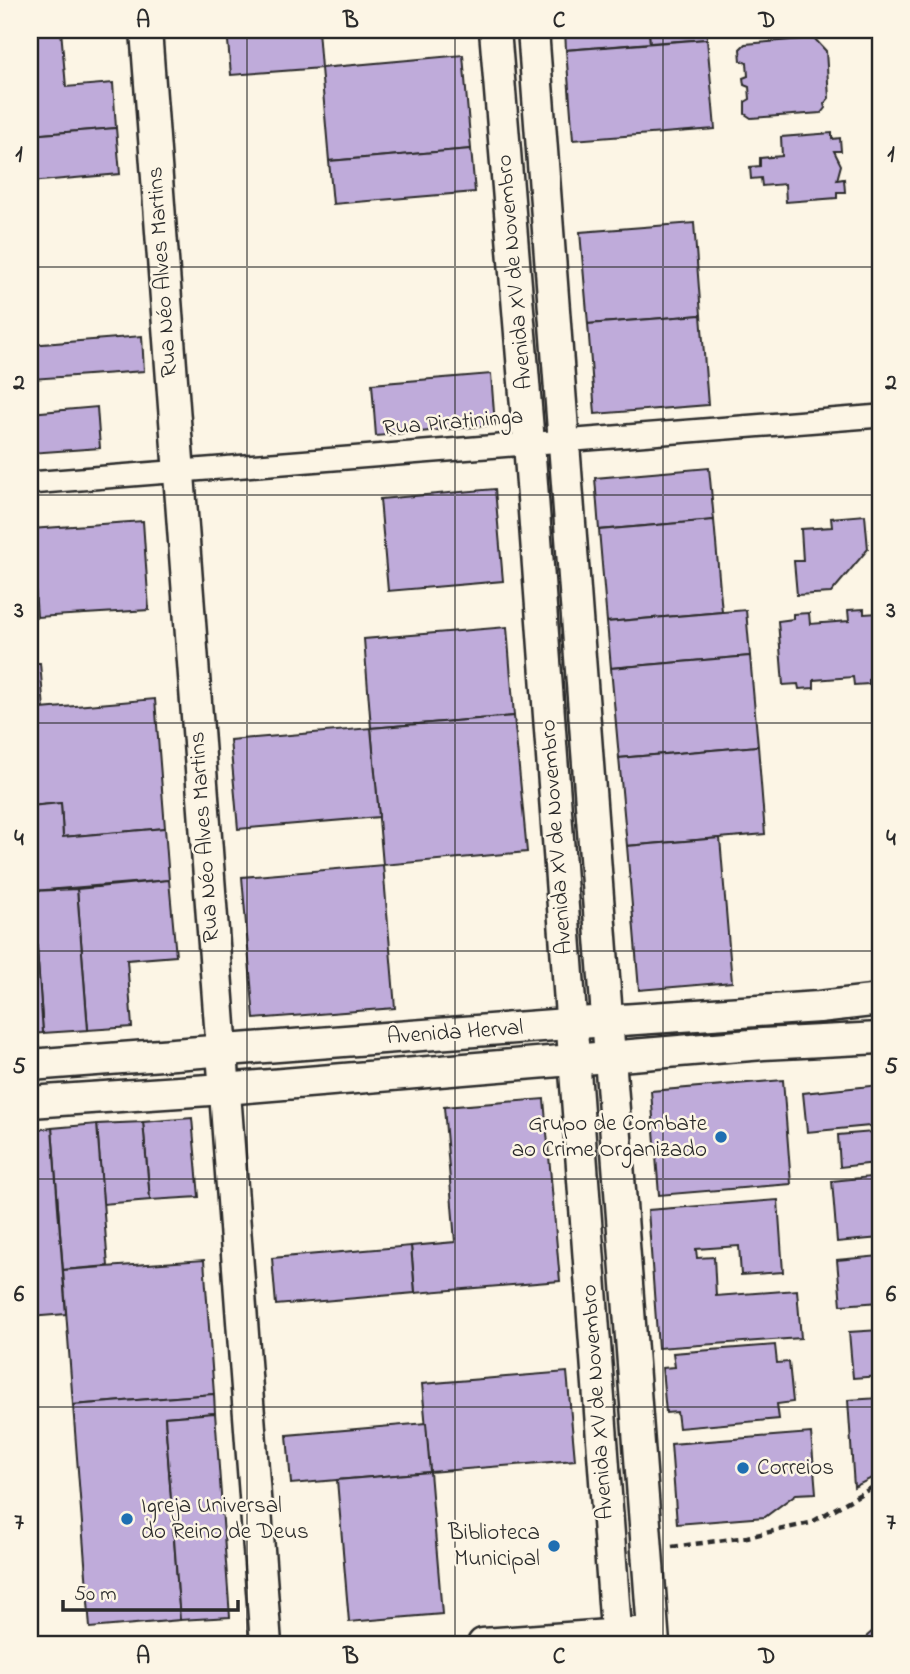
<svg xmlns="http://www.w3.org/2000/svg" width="910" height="1674" font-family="'Indie Flower',sans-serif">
<rect width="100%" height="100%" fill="#fcf5e5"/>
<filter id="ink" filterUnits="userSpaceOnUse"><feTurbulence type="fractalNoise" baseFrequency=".0143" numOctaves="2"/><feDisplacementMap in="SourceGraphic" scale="14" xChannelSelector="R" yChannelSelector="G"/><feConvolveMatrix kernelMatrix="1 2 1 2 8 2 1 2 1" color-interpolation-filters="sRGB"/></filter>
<g filter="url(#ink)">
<g fill="#bfabda" stroke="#2b2b2b" stroke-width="2">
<polygon points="30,30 61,30 66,87 113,83 116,128 30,135"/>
<polygon points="227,30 318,30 321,68 231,75"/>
<polygon points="565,30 649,30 650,43 566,50"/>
<polygon points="649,30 707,30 707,39 650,43"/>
<polygon points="752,30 828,30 752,36"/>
<polygon points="814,38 826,51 829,98 824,104 825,108 821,113 751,118 745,114 745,102 750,99 749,87 744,85 743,78 748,76 747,63 741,61 740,49 745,44"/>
<polygon points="707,39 715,129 573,140 566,50"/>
<polygon points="463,55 471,149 329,161 321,68"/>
<polygon points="116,128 120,174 30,182 30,135"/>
<polygon points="832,133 832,139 840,138 841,151 834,151 841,165 837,180 844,179 845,192 837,192 837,198 786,202 785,184 762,186 761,178 751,179 750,167 760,166 760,158 782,156 781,137"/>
<polygon points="471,149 475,192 333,204 329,161"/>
<polygon points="694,223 701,315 588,324 580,232"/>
<polygon points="701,315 708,405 595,414 588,324"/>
<polygon points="142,336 144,371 32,379 30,345"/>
<polygon points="491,374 495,425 376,436 372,384"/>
<polygon points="97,407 100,448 30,453 30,413"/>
<polygon points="709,468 714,520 599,530 595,478"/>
<polygon points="495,489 503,581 388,591 380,499"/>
<polygon points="865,515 868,549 831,593 797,595 794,561 803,561 801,529 832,527 831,518"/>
<polygon points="714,520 722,612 607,622 599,530"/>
<polygon points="143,521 149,610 37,617 31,529"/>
<polygon points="864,609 864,614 879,613 880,678 869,679 869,684 854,685 853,677 814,680 814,688 799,689 798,684 783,685 778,621 793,619 793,614 809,613 810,624 849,621 848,610"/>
<polygon points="746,610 750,656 611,668 607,622"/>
<polygon points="507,627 514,716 371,728 364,639"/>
<polygon points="750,656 758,746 619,758 611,668"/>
<polygon points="30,663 40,663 44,709 30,710"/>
<polygon points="155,699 165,828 63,837 61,803 30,806 30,710"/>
<polygon points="514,716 527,852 383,865 371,728"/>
<polygon points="371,728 379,817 238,829 230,740"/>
<polygon points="758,746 765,834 627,846 619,758"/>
<polygon points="61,803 63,837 165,828 169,880 33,891 30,858 30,806"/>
<polygon points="720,838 732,982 639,990 627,846"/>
<polygon points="383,865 395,1008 254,1019 242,877"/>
<polygon points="169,880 176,956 127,960 132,1027 88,1030 77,889"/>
<polygon points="77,889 88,1030 43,1033 33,891"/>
<polygon points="33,891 43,1033 30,1034 30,892"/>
<polygon points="783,1080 791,1184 659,1195 651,1091"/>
<polygon points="880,1085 880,1125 807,1132 803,1093"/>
<polygon points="544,1099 560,1281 415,1293 411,1246 455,1242 444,1107"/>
<polygon points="192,1118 199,1197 150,1200 143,1122"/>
<polygon points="143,1122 150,1200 103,1204 97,1124"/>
<polygon points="97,1124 108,1266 63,1270 52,1128"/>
<polygon points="52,1128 66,1314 30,1317 30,1130"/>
<polygon points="873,1132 876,1163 840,1167 838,1135"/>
<polygon points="880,1176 880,1238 837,1242 832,1181"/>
<polygon points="778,1200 783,1272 741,1275 739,1246 696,1249 697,1258 714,1257 716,1296 797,1290 801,1338 658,1348 648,1210"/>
<polygon points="411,1246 415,1293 276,1305 272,1258"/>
<polygon points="880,1256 880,1302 841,1305 837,1260"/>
<polygon points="204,1260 214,1394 73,1405 63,1270"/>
<polygon points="880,1330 880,1376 853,1378 849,1332"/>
<polygon points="775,1345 777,1363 789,1362 793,1402 777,1404 779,1419 679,1428 677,1412 666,1413 662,1368 675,1367 673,1353"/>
<polygon points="567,1372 575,1460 430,1472 422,1384"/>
<polygon points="214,1394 215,1413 165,1417 180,1620 90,1628 73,1405"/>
<polygon points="880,1398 880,1474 854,1487 848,1400"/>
<polygon points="215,1413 230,1617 180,1620 165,1417"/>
<polygon points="426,1423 430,1472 291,1484 287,1435"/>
<polygon points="811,1433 816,1493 796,1494 765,1517 677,1524 671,1444"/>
<polygon points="430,1472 442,1614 349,1622 337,1480"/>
<polygon points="880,1625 880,1644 865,1644 867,1636"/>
</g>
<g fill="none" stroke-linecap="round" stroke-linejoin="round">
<defs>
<polyline id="street" points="30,483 880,416"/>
<g id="secondary">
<polyline points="146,30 266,1644"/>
<polyline points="495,30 529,443 617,1644"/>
<polyline points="533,30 654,1644"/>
<polyline points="30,1065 606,1021 819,1007 880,1000"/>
<polyline points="30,1102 224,1089 763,1044 880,1038"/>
<polyline points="483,1644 636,1633"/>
</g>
</defs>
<use href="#street" stroke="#2b2b2b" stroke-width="26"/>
<use href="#secondary" stroke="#2b2b2b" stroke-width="35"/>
<polyline stroke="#2b2b2b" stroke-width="4.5" stroke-dasharray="7 5" stroke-linecap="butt" points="672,1547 747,1537 810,1523 880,1483"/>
<use href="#street" stroke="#fcf5e5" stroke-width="21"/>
<use href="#secondary" stroke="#fcf5e5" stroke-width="30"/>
</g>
</g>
<path fill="none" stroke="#2b2b2b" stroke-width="2" stroke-opacity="0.55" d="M247,30v1614M455,30v1614M663,30v1614M30,267h850M30,495h850M30,723h850M30,951h850M30,1179h850M30,1407h850"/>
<g fill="#1f6fb2" stroke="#fcf5e5" stroke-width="2.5">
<circle cx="721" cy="1137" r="7"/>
<circle cx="743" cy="1468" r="7"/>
<circle cx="127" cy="1519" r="7"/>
<circle cx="554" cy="1546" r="7"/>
</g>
<g text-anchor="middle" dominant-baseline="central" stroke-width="5" stroke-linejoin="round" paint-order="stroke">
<g font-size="23" fill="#2b2b2b" stroke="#fcf5e5">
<text transform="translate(163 272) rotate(-94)">Rua Néo Alves Martins</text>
<text transform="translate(515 272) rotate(-95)">Avenida XV de Novembro</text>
<text transform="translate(453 423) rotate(-5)">Rua Piratininga</text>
<text transform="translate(205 837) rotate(-94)">Rua Néo Alves Martins</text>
<text transform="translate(557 837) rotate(-94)">Avenida XV de Novembro</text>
<text transform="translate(455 1033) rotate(-4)">Avenida Herval</text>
<text transform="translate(598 1402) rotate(-94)">Avenida XV de Novembro</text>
</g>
<g font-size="23" fill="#2b2b2b" stroke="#fcf5e5" text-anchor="end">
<text x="707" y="1124">Grupo de Combate<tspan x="707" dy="26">ao Crime Organizado</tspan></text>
<text x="757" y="1468" text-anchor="start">Correios</text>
<text x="141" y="1506" text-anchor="start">Igreja Universal<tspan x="141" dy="26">do Reino de Deus</tspan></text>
<text x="540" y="1533">Biblioteca<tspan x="540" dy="26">Municipal</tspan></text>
</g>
</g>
<rect width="910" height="1674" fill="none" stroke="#fcf5e5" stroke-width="77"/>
<path d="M63 1600v10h175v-10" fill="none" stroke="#2b2b2b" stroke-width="3.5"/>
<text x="74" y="1600" font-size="21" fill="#2b2b2b" stroke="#fcf5e5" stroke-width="5" paint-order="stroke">50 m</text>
<rect x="38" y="38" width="834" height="1598" fill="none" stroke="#2b2b2b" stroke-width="2.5"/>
<g font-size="23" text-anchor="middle" font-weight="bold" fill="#2b2b2b">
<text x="143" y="27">A</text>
<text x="351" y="27">B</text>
<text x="559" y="27">C</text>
<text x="767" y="27">D</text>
<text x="19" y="161">1</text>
<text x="891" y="161">1</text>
<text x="19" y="389">2</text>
<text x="891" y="389">2</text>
<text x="19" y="617">3</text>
<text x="891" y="617">3</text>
<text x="19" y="845">4</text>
<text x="891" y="845">4</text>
<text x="19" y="1073">5</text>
<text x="891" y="1073">5</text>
<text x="19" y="1301">6</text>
<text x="891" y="1301">6</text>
<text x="19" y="1529">7</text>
<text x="891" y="1529">7</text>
<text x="143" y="1663">A</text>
<text x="351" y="1663">B</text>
<text x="559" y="1663">C</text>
<text x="767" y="1663">D</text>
</g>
</svg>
